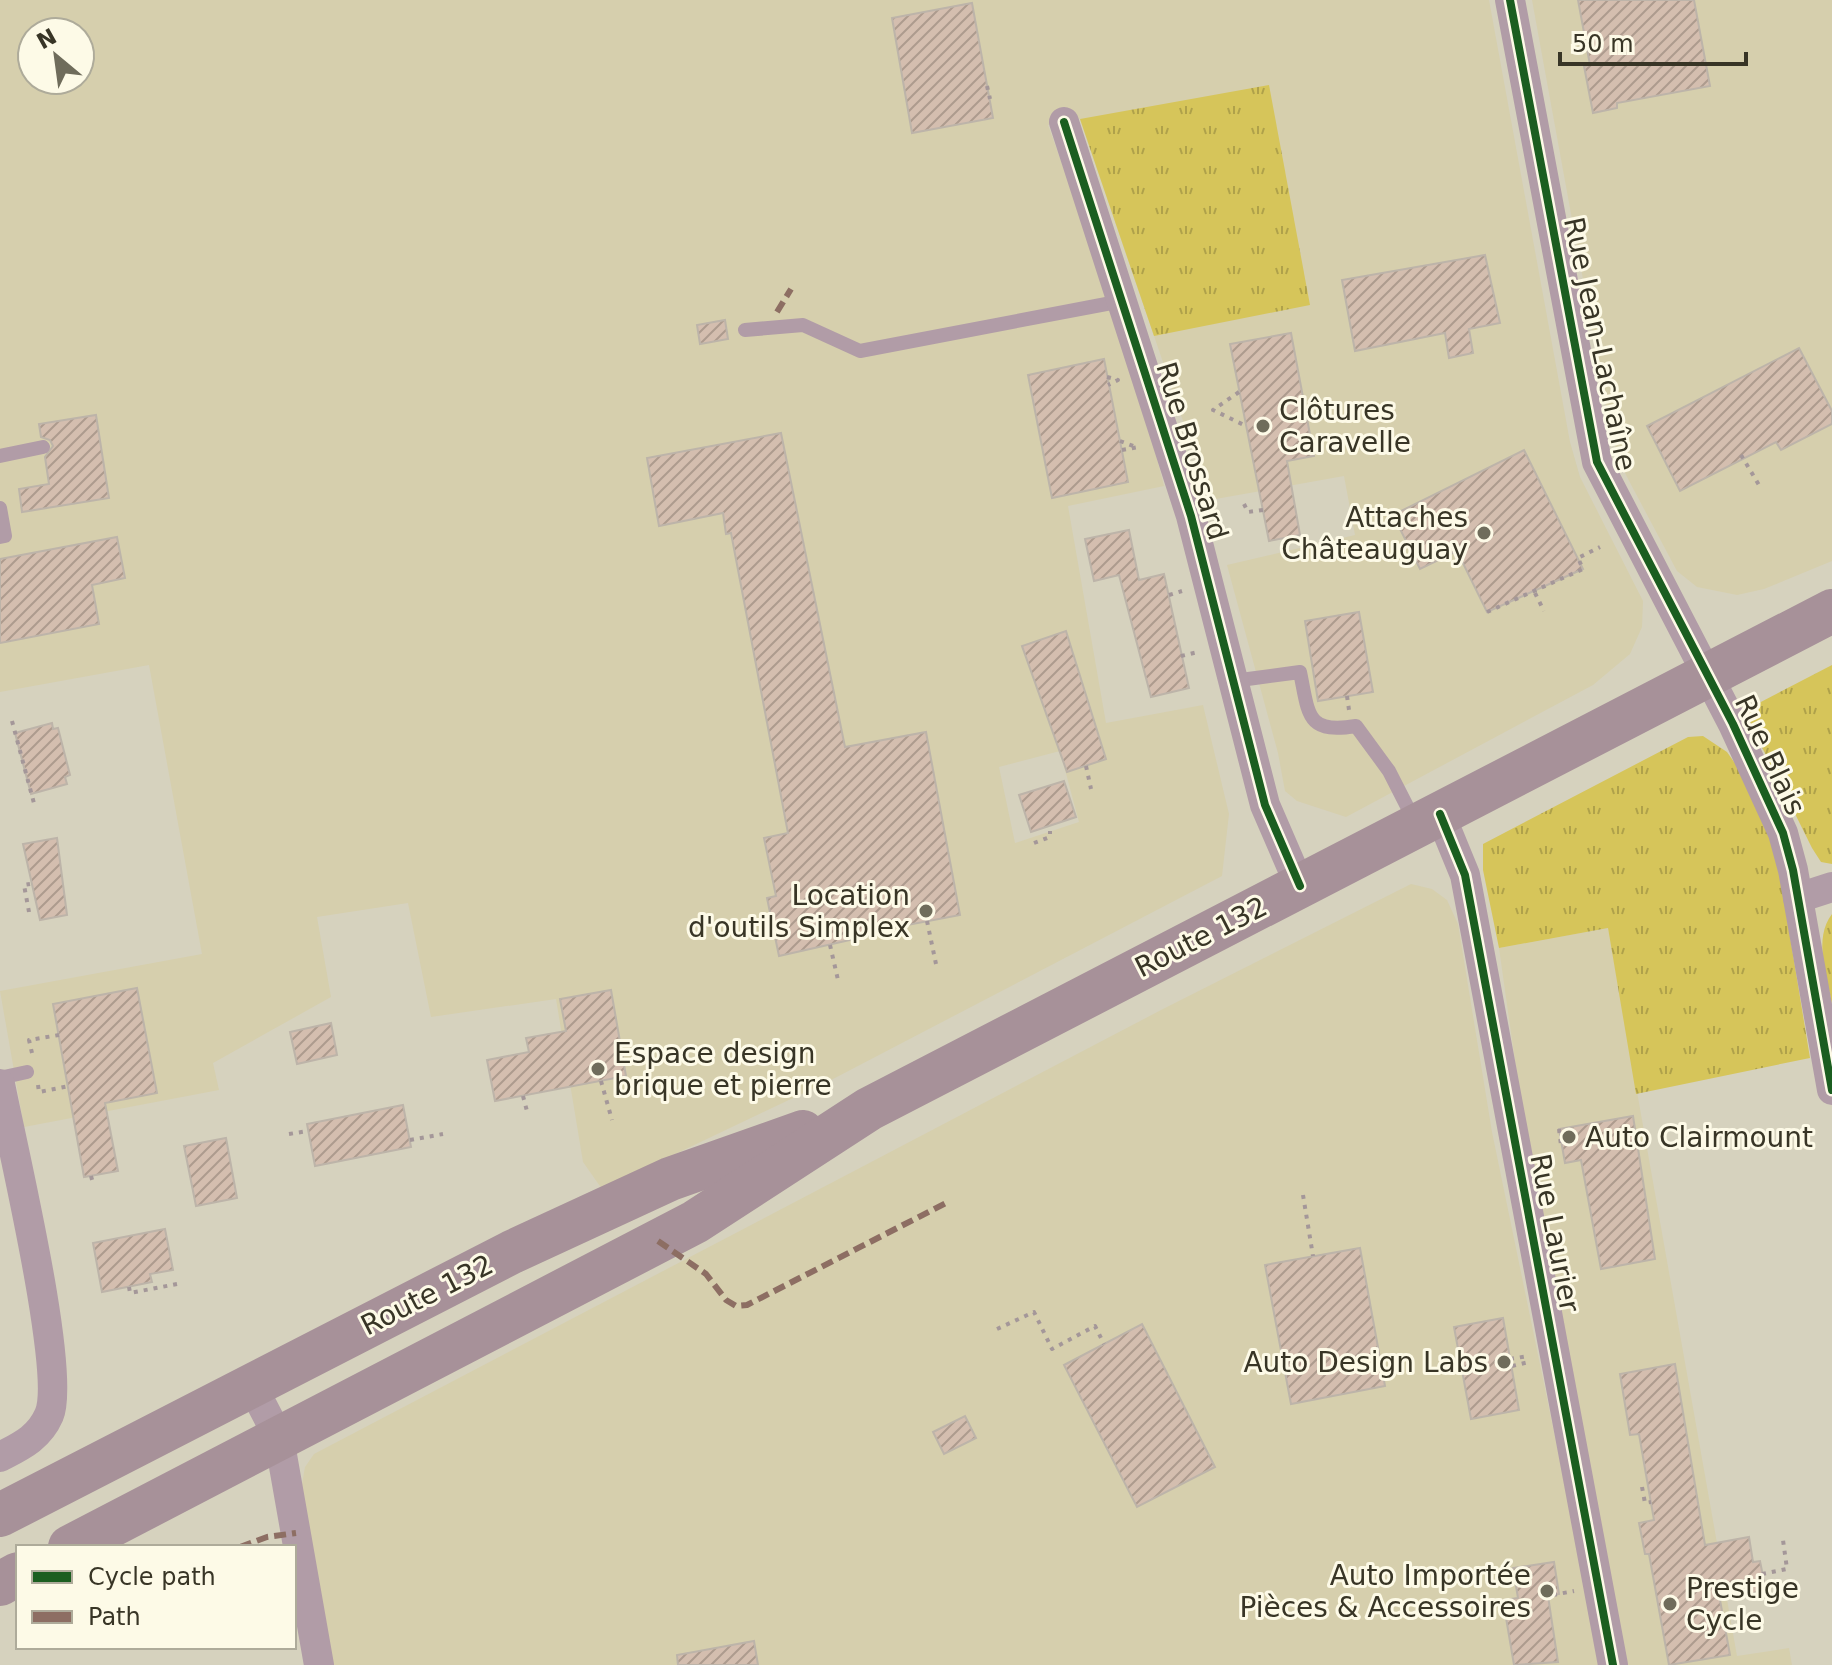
<svg xmlns="http://www.w3.org/2000/svg" width="1832" height="1665" font-family="'DejaVu Sans',sans-serif">
<defs>
<pattern id="grass-tufts" width="24" height="20" patternUnits="userSpaceOnUse" patternTransform="scale(2)"><rect width="24" height="20" fill="#d6c55a"/><path d="M3 7l-1-3M5 7V3M7 7l1-3M15 17l-1-3M17 17v-4M19 17l1-3" fill="none" stroke="#afa14a"/></pattern>
<pattern id="building-hatch" width="6" height="6" patternUnits="userSpaceOnUse" patternTransform="scale(2)"><rect width="6" height="6" fill="#d4beaf"/><path d="M-1 1l2-2M0 6l6-6M5 7l2-2" fill="none" stroke="#ad9b8e"/></pattern>
</defs>
<rect width="100%" height="100%" fill="#d6d2be"/>
<g fill="#d6cfad" fill-rule="evenodd">
<path d="M0,0h1489l81,442 10,35 63,124 -1,26 -12,27 -37,31 -247,132 -49,-16 -12,-10 -7,-38 -51,-188 128,-30 -11,-59 -134,24 -130,-381 -32,6 82,229 34,132 -96,20 38,217 97,-18 26,109 -7,62 -389,203 -231,110 -19,-27 -27,-163 -125,18 -23,-114 -91,14 14,80 -118,66 6,27 -195,37 -24,-136 202,-37 -53,-289 -149,27zM32,32h48v48h-48zM1060,751l19,71 -64,21 -16,-76z"/>
<polygon points="1532,0 1832,0 1832,561 1764,589 1737,595 1697,587 1677,571 1627,477 1618,458 1607,411"/>
<polygon points="1411,884 1432,889 1447,900 1458,924 1492,1132 1602,1665 333,1665 301,1490 305,1467 314,1454 1163,1009"/>
<polygon points="1608,928 1737,1656 1789,1648 1792,1665 1627,1665 1518,1082 1499,948"/>
</g>
<g fill="url(#grass-tufts)">
<polygon points="1269,85 1310,305 1154,336 1080,119"/>
<polygon points="1832,665 1832,864 1821,862 1812,848 1751,725 1749,714 1757,704"/>
<polygon points="1703,736 1727,752 1739,769 1774,839 1810,1058 1636,1094 1608,928 1499,948 1483,870 1483,844 1688,737"/>
<path d="M1832,914v90c-5,-27 -19,-66 0,-90z"/>
</g>
<g fill="url(#building-hatch)" stroke="#bdb4a9" stroke-width="2">
<polygon points="1578,0 1694,0 1710,86 1617,103 1617,108 1593,113 1584,66 1590,65"/>
<polygon points="972,3 993,118 912,133 892,18"/>
<polygon points="1485,255 1500,323 1469,329 1473,353 1449,358 1445,333 1355,351 1342,280"/>
<polygon points="725,320 728,339 700,344 697,325"/>
<polygon points="1291,333 1314,456 1287,461 1300,535 1269,541 1230,344"/>
<polygon points="1799,348 1832,411 1832,424 1781,450 1776,442 1680,491 1647,426"/>
<polygon points="1104,359 1128,482 1052,498 1028,375"/>
<polygon points="96,415 109,498 22,512 19,489 49,484 45,457 53,446 50,440 41,437 39,424"/>
<polygon points="781,433 845,747 926,732 960,915 881,930 881,933 779,956 767,898 776,896 764,838 788,833 731,533 726,534 723,513 659,526 647,458"/>
<polygon points="1524,450 1583,569 1487,612 1457,551 1420,569 1393,515"/>
<polygon points="1129,530 1139,580 1164,574 1189,688 1151,697 1119,575 1094,581 1085,539"/>
<polygon points="117,537 125,578 92,585 99,624 0,643 0,559"/>
<polygon points="1359,612 1373,692 1318,701 1305,621"/>
<polygon points="1066,631 1106,759 1067,772 1022,646"/>
<polygon points="52,723 53,729 58,728 70,775 65,777 67,784 31,794 15,733"/>
<polygon points="1064,781 1076,817 1031,832 1019,795"/>
<polygon points="57,838 67,915 40,920 23,844"/>
<polygon points="137,988 157,1093 105,1103 118,1171 84,1177 53,1004"/>
<polygon points="611,990 626,1076 495,1101 487,1060 529,1052 526,1038 566,1031 560,999"/>
<polygon points="331,1023 337,1055 297,1064 290,1032"/>
<polygon points="403,1105 411,1147 315,1166 307,1124"/>
<polygon points="1633,1116 1655,1259 1601,1269 1581,1160 1565,1163 1559,1129"/>
<polygon points="226,1138 237,1198 196,1206 184,1146"/>
<polygon points="165,1229 173,1270 150,1274 152,1282 102,1292 93,1243"/>
<polygon points="1360,1248 1385,1386 1291,1404 1265,1265"/>
<polygon points="1503,1318 1519,1410 1471,1419 1454,1327"/>
<polygon points="1142,1324 1215,1467 1137,1507 1064,1365"/>
<polygon points="1675,1364 1705,1545 1749,1537 1753,1562 1760,1561 1766,1591 1720,1600 1730,1655 1669,1665 1649,1554 1645,1554 1639,1523 1654,1520 1648,1486 1639,1434 1630,1435 1620,1374"/>
<polygon points="965,1416 976,1438 944,1454 933,1432"/>
<polygon points="1554,1562 1559,1594 1548,1596 1558,1662 1514,1665 1503,1600 1518,1598 1513,1568"/>
<polygon points="754,1641 758,1665 678,1665 677,1655"/>
</g>
<g fill="none" stroke-linecap="round" stroke-linejoin="round">
<g stroke="#a49799" stroke-width="4" stroke-dasharray="4 6" stroke-linecap="butt">
<polyline points="987,86 990,99"/>
<polyline points="1107,377 1118,380 1108,385"/>
<polyline points="1239,392 1213,410 1246,426"/>
<polyline points="1120,441 1136,447"/>
<polyline points="1122,450 1139,447"/>
<polyline points="1741,455 1759,485"/>
<polyline points="1244,504 1248,512 1263,510"/>
<polyline points="1535,593 1544,611"/>
<polyline points="1169,595 1182,591"/>
<polyline points="1487,612 1583,569 1578,558 1600,547"/>
<polyline points="1181,656 1198,652"/>
<polyline points="1347,696 1349,710"/>
<polyline points="12,721 35,807"/>
<polyline points="1086,766 1091,789"/>
<polyline points="1034,843 1050,837 1050,831"/>
<polyline points="29,912 24,885 30,884"/>
<polyline points="927,921 936,964"/>
<polyline points="830,945 838,980"/>
<polyline points="32,1053 29,1040 59,1035"/>
<polyline points="601,1081 612,1120"/>
<polyline points="38,1085 39,1092 69,1086"/>
<polyline points="523,1096 528,1115"/>
<polyline points="1559,1129 1561,1145"/>
<polyline points="289,1134 308,1131"/>
<polyline points="410,1140 443,1134"/>
<polyline points="91,1176 93,1183"/>
<polyline points="1303,1195 1313,1256"/>
<polyline points="129,1287 130,1293 177,1284"/>
<polyline points="997,1329 1034,1312 1052,1349 1095,1326 1104,1344"/>
<polyline points="1510,1359 1528,1356"/>
<polyline points="1512,1366 1529,1362"/>
<polyline points="1642,1487 1645,1503 1651,1502"/>
<polyline points="1762,1574 1787,1569 1783,1540"/>
<polyline points="1553,1595 1574,1591"/>
</g>
<g stroke="#b19ca7" stroke-width="14">
<polyline points="745,330 803,325 860,351 1122,301"/>
<polyline points="0,456 43,447"/>
<polyline points="0,508 5,536 0,537"/>
<path d="M1233,681l67,-9c9,43 6,62 56,54l33,45 26,51"/>
<polyline points="0,1078 27,1072"/>
</g>
<g stroke="#b19ca7" stroke-width="30">
<polyline points="1510,0 1597,462 1733,724 1783,833 1793,870 1832,1090"/>
<polyline points="1064,122 1191,516 1265,805 1300,886"/>
<polyline points="1440,814 1465,875 1613,1665"/>
<polyline points="1798,898 1832,887"/>
<path d="M0,1084c11,57 67,290 49,331 -10,23 -28,31 -49,42"/>
<polyline points="252,1386 279,1438 319,1665"/>
</g>
<g stroke="#a79199" stroke-width="44">
<polyline points="0,1515 512,1252 670,1179 803,1132"/>
<polyline points="70,1547 695,1222 869,1109 1832,611"/>
<polyline points="0,1584 18,1574"/>
</g>
<g stroke="#8d6e63" stroke-width="6" stroke-dasharray="12 6" stroke-linecap="butt">
<polyline points="777,312 791,289"/>
<polyline points="658,1241 706,1274 726,1300 736,1306 747,1305 948,1202"/>
<polyline points="240,1547 267,1537 296,1533"/>
</g>
<defs>
<g id="cycleway">
<polyline points="1510,0 1597,462 1733,724 1783,833 1793,870 1832,1090"/>
<polyline points="1064,122 1191,516 1265,805 1300,886"/>
<polyline points="1440,814 1465,875 1613,1665"/>
</g>
</defs>
<use href="#cycleway" stroke="#fdfae7" stroke-width="13"/>
<use href="#cycleway" stroke="#1b5e20" stroke-width="8"/>
</g>
<g fill="#6f6c5b" stroke="#fdfae7" stroke-width="3">
<circle cx="1263" cy="426" r="8"/>
<circle cx="1484" cy="533" r="8"/>
<circle cx="926" cy="911" r="8"/>
<circle cx="598" cy="1069" r="8"/>
<circle cx="1569" cy="1137" r="8"/>
<circle cx="1504" cy="1362" r="8"/>
<circle cx="1547" cy="1591" r="8"/>
<circle cx="1670" cy="1604" r="8"/>
</g>
<g text-anchor="middle" dominant-baseline="central" stroke-width="6" stroke-linejoin="round" paint-order="stroke">
<g font-size="28" fill="#383526" stroke="#fdfae7">
<text transform="translate(1600 344) rotate(78)">Rue Jean-Lachaîne</text>
<text transform="translate(1192 451) rotate(73)">Rue Brossard</text>
<text transform="translate(1770 755) rotate(65)">Rue Blais</text>
<text transform="translate(1201 937) rotate(-27)">Route 132</text>
<text transform="translate(1555 1233) rotate(79)">Rue Laurier</text>
<text transform="translate(427 1295) rotate(-27)">Route 132</text>
</g>
<g font-size="28" fill="#383526" stroke="#fdfae7" text-anchor="start">
<text x="1279" y="410">Clôtures<tspan x="1279" dy="32">Caravelle</tspan></text>
<text x="1468" y="517" text-anchor="end">Attaches<tspan x="1468" dy="32">Châteauguay</tspan></text>
<text x="910" y="895" text-anchor="end">Location<tspan x="910" dy="32">d'outils Simplex</tspan></text>
<text x="614" y="1053">Espace design<tspan x="614" dy="32">brique et pierre</tspan></text>
<text x="1585" y="1137">Auto Clairmount</text>
<text x="1488" y="1362" text-anchor="end">Auto Design Labs</text>
<text x="1531" y="1575" text-anchor="end">Auto Importée<tspan x="1531" dy="32">Pièces &amp; Accessoires</tspan></text>
<text x="1686" y="1588">Prestige<tspan x="1686" dy="32">Cycle</tspan></text>
</g>
</g>
<rect x="16" y="1545" width="280" height="104" fill="#fdfae7" stroke="#aeab9a" stroke-width="2"/>
<rect x="32" y="1571" width="40" height="12" fill="#1b5e20" stroke="#aeab9a" stroke-width="2"/>
<text x="88" y="1585" font-size="24" fill="#383526">Cycle path</text>
<rect x="32" y="1611" width="40" height="12" fill="#8d6e63" stroke="#aeab9a" stroke-width="2"/>
<text x="88" y="1625" font-size="24" fill="#383526">Path</text>
<g transform="translate(56 56) rotate(331)"><circle r="38" fill="#fdfae7" stroke="#aeab9a" stroke-width="2"/>
<path d="M0-6L14 30L0 20L-14 30Z" fill="#6f6c5b"/>
<text y="-12" font-size="22" font-weight="bold" text-anchor="middle" fill="#383526">N</text>
</g>
<path d="M1560 52v12h186v-12" fill="none" stroke="#383526" stroke-width="4"/>
<text x="1572" y="52" font-size="24" fill="#383526" stroke="#fdfae7" stroke-width="6" paint-order="stroke">50 m</text>
</svg>
